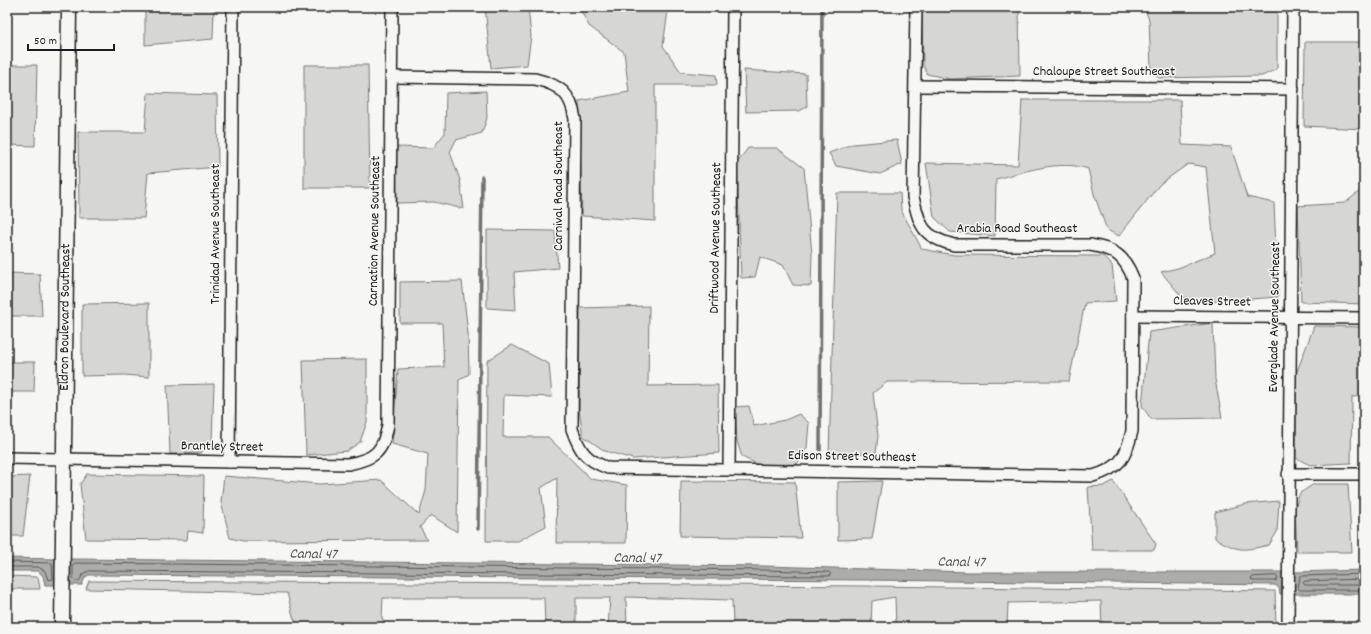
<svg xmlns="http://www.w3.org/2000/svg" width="1371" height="634" font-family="Dekko,sans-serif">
<rect width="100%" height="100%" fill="#f6f6f2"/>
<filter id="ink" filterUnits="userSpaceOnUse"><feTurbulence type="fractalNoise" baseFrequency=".025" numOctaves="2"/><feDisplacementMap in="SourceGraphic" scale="8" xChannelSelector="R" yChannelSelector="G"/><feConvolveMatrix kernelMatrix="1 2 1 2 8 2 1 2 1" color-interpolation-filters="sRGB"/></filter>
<g filter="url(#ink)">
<g fill="#d6d6d2" stroke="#797977">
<polygon points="145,7 214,7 213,39 145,45"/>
<polygon points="485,7 528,7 531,36 527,65 491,68"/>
<polygon points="579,7 718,7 718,11 668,11 663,46 681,72 716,75 717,85 655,85 655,221 582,216 579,101 629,92 624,52 589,26"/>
<polygon points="922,7 1019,7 1020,76 950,79 927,74 923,65"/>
<polygon points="1144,7 1238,7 1239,12 1277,12 1277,69 1262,76 1159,78 1151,69 1149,20"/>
<polygon points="1305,42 1364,42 1364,129 1304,126"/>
<polygon points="7,65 37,65 35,146 7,145"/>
<polygon points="304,65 368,65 370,188 304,188"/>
<polygon points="744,70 806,74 807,107 799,111 746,112"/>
<polygon points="486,91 487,118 482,133 456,140 450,152 460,180 464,209 434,202 397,203 396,147 433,148 445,133 446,93"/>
<polygon points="148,93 217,95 218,167 148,173 144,218 79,218 78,132 145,132"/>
<path d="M1022,100h158l2,45 49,2 16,50 27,6 4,94 -69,5 -27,-5 -21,-25 17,-4 37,-15 -9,-86 -18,-3 -28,20 -41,52 -12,-6 -13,-36 -6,-25c-27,-10 -65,3 -92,10l-1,57 -45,-4 -16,-15 -8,-54 92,2z"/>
<polygon points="897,140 902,164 880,174 836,166 829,153 853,144"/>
<polygon points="748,148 777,148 804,168 812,254 811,286 793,285 783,265 760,257 755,277 741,278 737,163"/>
<polygon points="1364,188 1364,304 1301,302 1298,206 1345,203"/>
<polygon points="837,193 900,193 901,210 922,249 954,255 1103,256 1112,265 1116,301 1085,303 1069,381 887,382 873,393 878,436 876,453 829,454"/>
<polygon points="487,230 555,231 558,268 514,272 516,310 487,308"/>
<polygon points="7,273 40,274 42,316 7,316"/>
<polygon points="462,281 468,333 469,374 459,380 457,532 431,515 420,527 427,540 243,541 230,538 221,502 224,476 320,484 381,480 419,515 426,490 428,454 392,444 398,369 444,367 442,323 400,323 400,282"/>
<polygon points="149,303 149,377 124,375 82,376 82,304"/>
<polygon points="649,306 648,386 718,385 719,453 633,459 605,451 583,436 579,410 580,308"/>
<polygon points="1213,323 1215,379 1222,418 1151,419 1142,406 1149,332"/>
<polygon points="1314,326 1364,327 1364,396 1352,397 1351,463 1310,465 1296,458 1296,374"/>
<polygon points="512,345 549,364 552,397 504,395 503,437 548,437 591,479 627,485 626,543 556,543 557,478 541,488 546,526 518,541 486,541 487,361"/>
<polygon points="367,359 367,422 360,442 347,451 306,455 303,360"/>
<polygon points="7,362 35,362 34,392 7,392"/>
<polygon points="214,384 212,441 201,453 170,454 167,385"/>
<polygon points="749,406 754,426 785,420 799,414 809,423 807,448 797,464 759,465 742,457 737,441 735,407"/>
<polygon points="87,474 204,476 203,533 188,531 187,540 86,539 80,484"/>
<polygon points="30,476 23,536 7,536 7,477"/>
<polygon points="681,481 795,482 801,538 680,536"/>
<polygon points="882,481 872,539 838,540 838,482"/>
<polygon points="1113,481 1156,544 1154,550 1092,550 1088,487 1104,486"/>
<polygon points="1314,484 1348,484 1352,552 1297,552 1295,508 1300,493"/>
<path d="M1279,501l-2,31 -8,13c-27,6 -30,7 -54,-7v-26l30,-8z"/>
<polygon points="7,576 38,577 40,589 7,589"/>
<polygon points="89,581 867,586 1275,591 1276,627 1102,627 1101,601 1008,603 1007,627 896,627 895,597 872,601 871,627 730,627 733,621 732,600 626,597 627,627 608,627 610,598 576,598 576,627 545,627 544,598 383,598 382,618 386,627 298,627 293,616 287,593 86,589"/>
</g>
<g fill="#acaca9" stroke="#727271">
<polygon points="7,558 57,559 57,585 45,585 43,576 38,571 7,571"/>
<polygon points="69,559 765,566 969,572 1282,572 1282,594 1280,594 1279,588 1275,585 867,580 89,575 85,577 82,585 69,585"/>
<polygon points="1364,570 1364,594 1294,594 1294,572"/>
</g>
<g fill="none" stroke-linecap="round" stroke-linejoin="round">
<g stroke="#565654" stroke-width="1">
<polyline points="7,562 52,563 53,579 48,580 45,571 38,567 7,567"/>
<polygon points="75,563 765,570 829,572 831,574 829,576 89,571 84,573 79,581 75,581 73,579 73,565"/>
<polyline points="1364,574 1300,576 1298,588 1300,590 1364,590"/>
<polygon points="1276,576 1278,578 1276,581 1253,581 1251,579 1253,577"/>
<polyline points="1364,579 1305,581 1303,583 1305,585 1364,585"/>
</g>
<g stroke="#727271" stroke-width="3.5">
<polyline points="820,450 822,7"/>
<polyline points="478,529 482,177"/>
</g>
<defs>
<g id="minor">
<path d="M392,77l143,2c25,6 36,14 40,40l-3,310c8,23 14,31 36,39l485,8c27,-8 33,-18 39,-45l1,-153c-9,-23 -19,-29 -43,-33h-136c-31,-8 -34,-18 -41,-48l3,-190"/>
<polyline points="916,86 1293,89"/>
<polyline points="1133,316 1364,318"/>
<path d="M7,458l341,6c27,-5 35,-12 40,-39l4,-418"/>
<polyline points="229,462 233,7"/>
<polyline points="729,469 733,7"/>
<polyline points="1288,474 1364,474"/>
<polyline points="1288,627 1293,7"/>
</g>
<g id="tertiary">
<path id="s1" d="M62,627l7,-620"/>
</g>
</defs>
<use href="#minor" stroke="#1c1c1c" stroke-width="14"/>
<use href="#tertiary" stroke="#1c1c1c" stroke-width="17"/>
<use href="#minor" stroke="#f6f6f2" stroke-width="11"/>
<use href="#tertiary" stroke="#f6f6f2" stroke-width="14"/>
</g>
</g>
<g text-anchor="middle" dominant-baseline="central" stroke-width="3" stroke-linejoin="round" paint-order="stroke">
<g font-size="14" fill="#1c1c1c" stroke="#f6f6f2">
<text x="1104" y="72">Chaloupe Street Southeast</text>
<text transform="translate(559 186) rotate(-90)">Carnival Road Southeast</text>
<text x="1017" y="229">Arabia Road Southeast</text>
<text transform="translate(375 231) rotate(-89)">Carnation Avenue Southeast</text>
<text transform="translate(216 234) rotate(-90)">Trinidad Avenue Southeast</text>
<text transform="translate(716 238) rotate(-89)">Driftwood Avenue Southeast</text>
<text transform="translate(1212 302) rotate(1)">Cleaves Street</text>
<text stroke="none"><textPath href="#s1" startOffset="310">Eldron Boulevard Southeast</textPath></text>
<text transform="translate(1275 317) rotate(-89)">Everglade Avenue Southeast</text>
<text transform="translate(222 447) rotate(1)">Brantley Street</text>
<text transform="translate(852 457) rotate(1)">Edison Street Southeast</text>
</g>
<g font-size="15" font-style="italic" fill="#565654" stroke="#f6f6f2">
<text transform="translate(313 555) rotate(1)">Canal 47</text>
<text transform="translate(637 559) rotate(1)">Canal 47</text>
<text transform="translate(961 563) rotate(1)">Canal 47</text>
</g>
</g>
<rect width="1371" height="634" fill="none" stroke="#f6f6f2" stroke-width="24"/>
<rect x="12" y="12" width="1347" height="610" fill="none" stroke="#1c1c1c" stroke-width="1.5" filter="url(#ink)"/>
<path d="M28 44v6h86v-6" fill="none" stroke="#1c1c1c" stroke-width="2"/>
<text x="34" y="44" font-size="12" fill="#1c1c1c" stroke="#f6f6f2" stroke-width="3" paint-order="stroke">50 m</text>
</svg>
